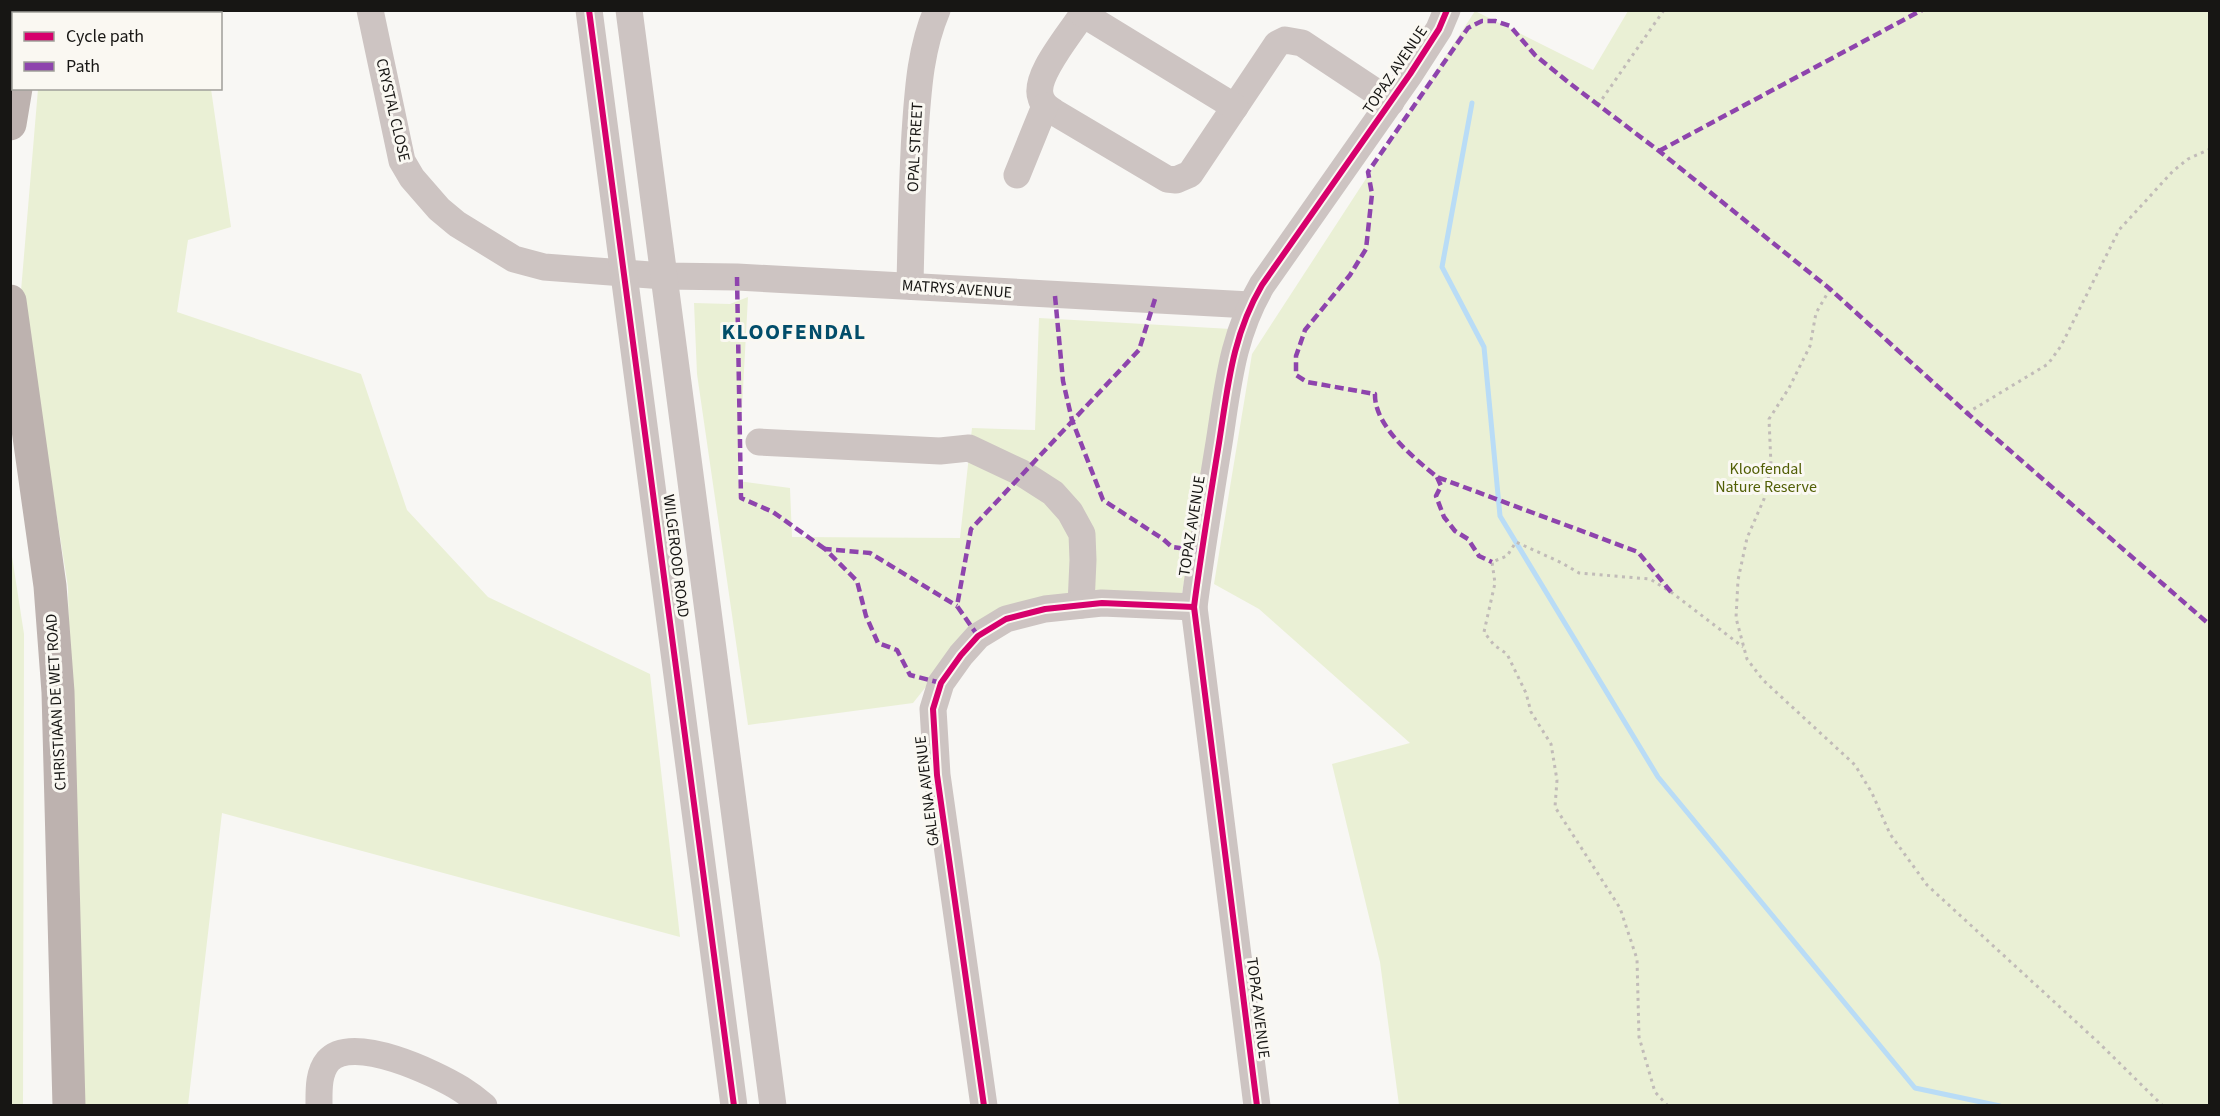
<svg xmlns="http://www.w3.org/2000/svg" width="2220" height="1116" font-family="'Source Sans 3',sans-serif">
<rect width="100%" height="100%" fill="#f8f7f4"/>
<g fill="#eaf0d5">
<polygon points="48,10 200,10 200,13 46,13"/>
<polygon points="1475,11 1593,70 1628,11 2209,11 2209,1105 1399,1105 1380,962 1332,764 1410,743 1259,609 1214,584 1252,354"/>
<polygon points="38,89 211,89 231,227 188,240 177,312 361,374 407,510 488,597 650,674 680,937 222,813 188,1105 77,1105 68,587 21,291"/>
<polygon points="748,297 738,481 790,488 792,537 960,538 972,428 1035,430 1039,318 1231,329 1181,598 972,629 913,703 748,725 697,374 694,303 730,304"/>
<polygon points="11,550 24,634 23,1106 10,1105"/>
</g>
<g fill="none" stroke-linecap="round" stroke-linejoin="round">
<polyline stroke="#b9dcf6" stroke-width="5" points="1472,103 1442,267 1484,347 1500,516 1658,777 1915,1088 2000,1106"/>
<g stroke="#c1bbb8" stroke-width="3" stroke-dasharray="3 4.5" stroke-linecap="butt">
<polyline points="1598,105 1664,10"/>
<polyline points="1830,289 1816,313 1810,346 1789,388 1769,419 1771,465 1764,499 1747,538 1738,580 1736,618 1747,659 1763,680 1855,765 1872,793 1890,834 1927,885 2099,1043 2163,1106"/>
<polyline points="1967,413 2048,364 2061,346 2119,230 2173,171 2188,159 2210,149"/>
<polyline points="1668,1106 1655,1092 1639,1037 1637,959 1620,908 1555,807 1557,780 1551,744 1531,712 1526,693 1507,654 1494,645 1484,632 1495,583 1492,562 1507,556 1516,542 1562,563 1579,573 1650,579 1671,592 1743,647"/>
</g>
<g stroke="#cdc4c2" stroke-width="27">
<polyline points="370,10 402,161 412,178 439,209 457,224 514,259 544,267 664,276 737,277 1250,305"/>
<polyline points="589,10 734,1106"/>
<polyline points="629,10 773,1106"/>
<path d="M1085,10c-11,20 -53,66 -44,88 2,7 7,10 13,14l113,67 9,1 14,-6 81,-121 6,-9 8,-4 17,3 89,59"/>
<polyline points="1083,14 1235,107"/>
<polyline points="1017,175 1045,106"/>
<path d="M910,286c1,-51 2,-102 5,-153 3,-42 5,-83 22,-123"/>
<polyline points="759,442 940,451 969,448 1022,473 1053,493 1070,512 1082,534 1083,560 1081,605"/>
<path d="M319,1106c0,-15 -1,-33 9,-45 24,-28 109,13 133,28 8,5 16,11 23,17"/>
<polyline points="984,1106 937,775 933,709 941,683 961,655 978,636 1006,619 1045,609 1102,603 1194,607"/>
<path d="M1257,1106l-63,-499c7,-54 16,-109 25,-164 9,-57 13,-107 43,-158l148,-211 29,-45 8,-19"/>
</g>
<g stroke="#bdb2af" stroke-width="33">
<polyline points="29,14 30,10"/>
<polyline points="10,124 16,88"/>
<polyline points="10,301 50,586 58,692 69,1106"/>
</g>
<g stroke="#8e44ad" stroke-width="4.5" stroke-dasharray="9 4.5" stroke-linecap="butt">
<polyline points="1659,151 1922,10"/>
<polyline points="737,277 741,498 773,512 825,549"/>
<polyline points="1055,296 1063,381 1072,420 1103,500 1163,539 1172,547 1201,551"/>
<polyline points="1437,477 1441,486 1436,496 1444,517 1455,531 1468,539 1479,556 1492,562"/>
<path d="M1671,592l-33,-40 -201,-75c-23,-19 -63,-51 -62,-83l-68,-12 -11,-7v-19l9,-26 45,-55 16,-26 6,-55 -4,-22 100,-144 14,-7h13l15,5 25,29 33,27 91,69 171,138 137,124 243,212"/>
<polyline points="978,636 957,606 971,529 1139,350 1155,299"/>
<polyline points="941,683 910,675 897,650 878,643 866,616 857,581 825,549 870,553 957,606"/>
</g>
<defs>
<g id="cycleway">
<polyline points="589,10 734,1106"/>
<polyline points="984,1106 937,775 933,709 941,683 961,655 978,636 1006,619 1045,609 1102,603 1194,607"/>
<path d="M1257,1106l-63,-499c7,-54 16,-109 25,-164 9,-57 13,-107 43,-158l148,-211 29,-45 8,-19"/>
</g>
</defs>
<use href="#cycleway" stroke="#faf8f2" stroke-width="10"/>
<use href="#cycleway" stroke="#d6006c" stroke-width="6"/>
</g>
<g text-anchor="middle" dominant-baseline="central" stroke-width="6" stroke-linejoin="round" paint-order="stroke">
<g font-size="16" fill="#171614" stroke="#faf8f2">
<text transform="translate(1395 70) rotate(-56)">TOPAZ AVENUE</text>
<text transform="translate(393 110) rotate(77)">CRYSTAL CLOSE</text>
<text transform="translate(915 147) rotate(-87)">OPAL STREET</text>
<text transform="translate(957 289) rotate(4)">MATRYS AVENUE</text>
<text transform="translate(1192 526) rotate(-81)">TOPAZ AVENUE</text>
<text transform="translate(676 556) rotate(83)">WILGEROOD ROAD</text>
<text transform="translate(56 702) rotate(-93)">CHRISTIAAN DE WET ROAD</text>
<text transform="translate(927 791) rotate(-97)">GALENA AVENUE</text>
<text transform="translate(1258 1008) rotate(83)">TOPAZ AVENUE</text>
</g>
<g font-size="16" fill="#525f06" stroke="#faf8f2">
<text x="1766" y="469">Kloofendal<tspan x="1766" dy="18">Nature Reserve</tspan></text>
</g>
<g font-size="22" font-weight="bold" letter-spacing="1.5" fill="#024d6a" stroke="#faf8f2">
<text x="794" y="332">KLOOFENDAL</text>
</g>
</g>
<rect width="2220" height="1116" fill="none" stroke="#171614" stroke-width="24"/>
<rect x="12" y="12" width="210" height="78" fill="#faf8f2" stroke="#9f9e99" stroke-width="1.5"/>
<rect x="24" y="32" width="30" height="9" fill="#d6006c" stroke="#9f9e99" stroke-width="1.5"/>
<text x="66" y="42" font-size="18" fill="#171614">Cycle path</text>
<rect x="24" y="62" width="30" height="9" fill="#8e44ad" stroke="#9f9e99" stroke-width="1.5"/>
<text x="66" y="72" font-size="18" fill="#171614">Path</text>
</svg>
